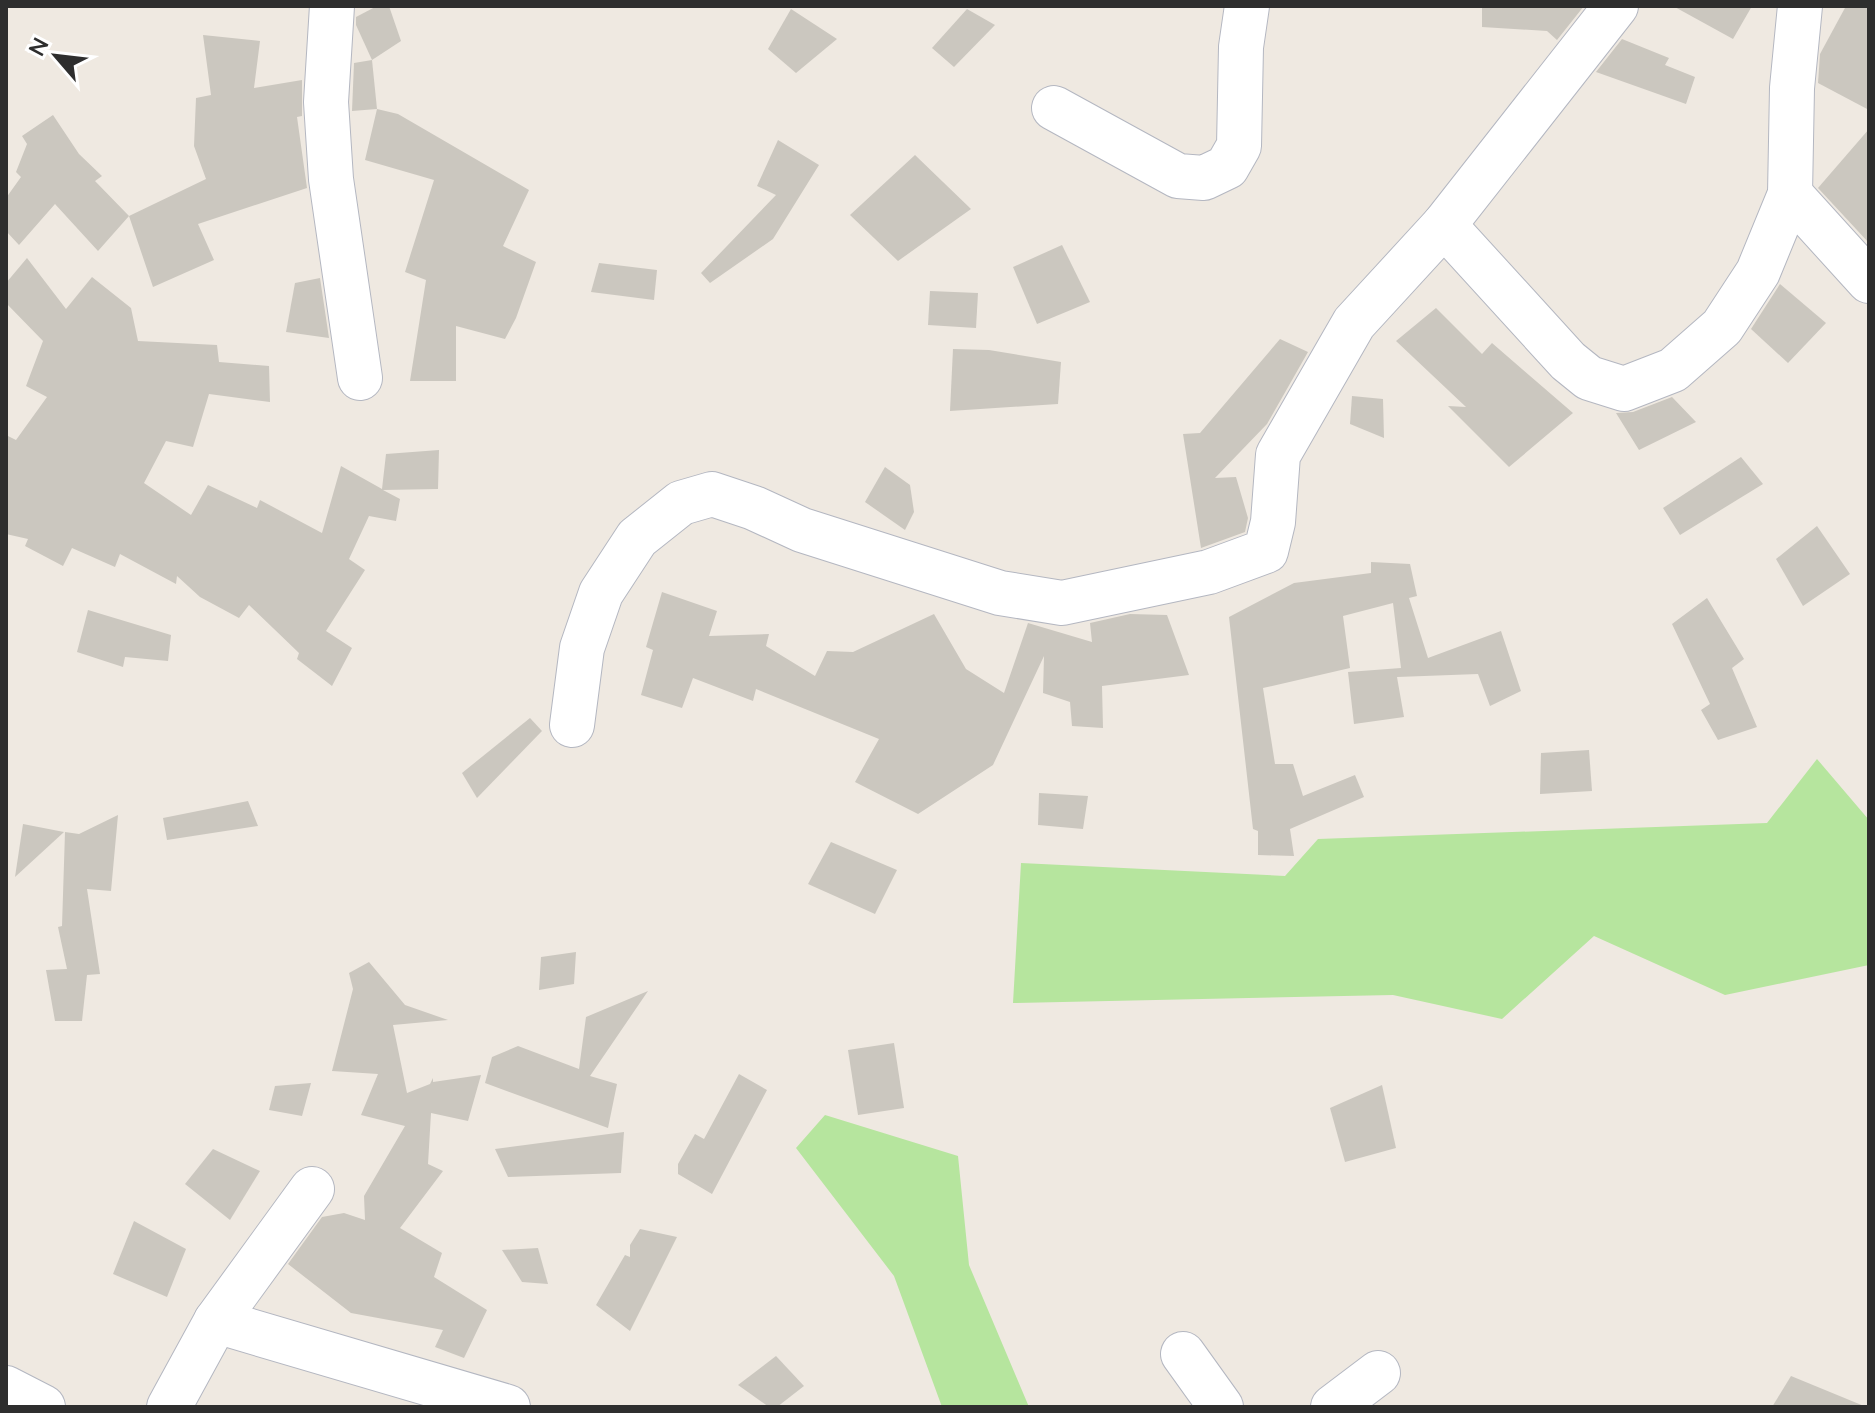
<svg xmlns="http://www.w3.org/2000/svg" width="1875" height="1413" font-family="Mulish,sans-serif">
<rect width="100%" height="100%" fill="#efe9e1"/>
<g fill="#b6e59e">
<polygon points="1817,759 1869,820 1869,965 1725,995 1594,936 1502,1019 1393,995 1013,1003 1021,863 1285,876 1318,839 1767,823"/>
<polygon points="825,1115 958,1156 969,1265 1029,1407 942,1407 894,1276 796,1148"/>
</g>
<g fill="#cbc7bf">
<polygon points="377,6 389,6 401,41 372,60 356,25 356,17"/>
<polygon points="1482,6 1584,6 1557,40 1547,31 1482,27"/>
<polygon points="1673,6 1752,6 1733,39"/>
<polygon points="1846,6 1869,6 1869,110 1818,83 1820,54"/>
<polygon points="791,9 837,39 796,73 768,49"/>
<polygon points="967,9 995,25 954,67 932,48"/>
<polygon points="203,35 260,41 254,88 302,80 302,116 297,117 307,188 198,224 214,260 153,287 129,216 206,179 194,146 196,98 211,95"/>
<polygon points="1622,39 1669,58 1665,65 1695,77 1686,104 1596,72"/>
<polygon points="372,60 377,109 352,111 354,63"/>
<polygon points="377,109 398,114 529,190 503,246 536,262 516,318 505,339 456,326 456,381 410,381 426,280 405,272 434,180 365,160"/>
<polygon points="53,115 79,154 102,176 95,181 129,216 98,251 55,204 19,245 6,231 6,198 21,177 16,172 27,144 22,136"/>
<polygon points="1869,129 1869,243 1818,188"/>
<polygon points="778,140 819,165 773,239 710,283 701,273 776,195 757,186"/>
<polygon points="915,155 971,209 898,261 850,215"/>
<polygon points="1062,245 1090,302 1037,324 1013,267"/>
<polygon points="27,258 66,309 92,277 131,308 138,341 217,345 219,362 269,366 270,402 209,394 193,447 166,441 144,483 191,515 208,485 257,508 260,500 322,533 341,466 382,489 386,454 439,450 438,489 383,490 400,499 396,521 369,516 349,559 365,570 326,631 352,648 332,686 297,659 299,653 249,605 239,618 200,597 177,576 176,584 120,554 115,567 72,548 63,566 25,546 28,539 6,534 6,435 16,440 47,397 26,386 43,341 6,303 6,283"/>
<polygon points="599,263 657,270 654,300 591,292"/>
<polygon points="320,278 329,338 286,332 295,283"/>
<polygon points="1780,284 1826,323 1788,363 1751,329"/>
<polygon points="930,291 978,293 976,328 928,325"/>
<polygon points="1436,308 1482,354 1492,343 1573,413 1509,467 1448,406 1466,407 1396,341"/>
<polygon points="1280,339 1308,352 1267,424 1215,478 1236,477 1248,518 1245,532 1201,548 1183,434 1200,433"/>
<polygon points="953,349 989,350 1061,362 1058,404 950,411"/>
<polygon points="1352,396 1383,399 1384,438 1350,424"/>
<polygon points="1672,397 1696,422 1639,450 1616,413 1633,412"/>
<polygon points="1741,457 1763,484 1680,535 1663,508"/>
<polygon points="885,467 910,485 914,512 905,530 865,502"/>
<polygon points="1817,526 1850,574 1803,606 1776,559"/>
<polygon points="1371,562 1410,564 1417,596 1409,598 1428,658 1501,631 1521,691 1490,706 1478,674 1397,677 1404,717 1354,724 1348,672 1401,668 1393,603 1343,616 1350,668 1263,688 1275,764 1293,764 1303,796 1355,775 1364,797 1290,829 1294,856 1258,855 1258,831 1253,829 1229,617 1294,583 1371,573"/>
<polygon points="662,592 717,611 709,636 769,634 766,646 815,676 827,651 853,652 934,614 966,669 1004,693 1028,623 1092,642 1090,623 1130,614 1167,615 1189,675 1102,686 1103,728 1072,726 1070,702 1043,693 1044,656 993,765 918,814 855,782 879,739 756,689 753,701 693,678 682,708 641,695 653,650 646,647"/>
<polygon points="1707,598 1744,659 1732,668 1757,727 1718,740 1701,710 1710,704 1672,624"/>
<polygon points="88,610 171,635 168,661 125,657 123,667 77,652"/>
<polygon points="530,718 542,731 477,798 462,773"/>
<polygon points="1589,750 1592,791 1540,794 1541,753"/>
<polygon points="1039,793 1088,796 1083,829 1038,825"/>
<polygon points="248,801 258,826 167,840 163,818"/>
<polygon points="118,815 111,891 87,889 100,974 87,975 82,1021 55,1021 46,970 67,969 58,927 62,926 65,832 79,834"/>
<polygon points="23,824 64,832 15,877"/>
<polygon points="831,842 897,870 875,914 808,884"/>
<polygon points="576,952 574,984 539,990 541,957"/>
<polygon points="369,962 405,1005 448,1020 393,1025 407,1093 430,1084 433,1078 433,1082 481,1075 468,1121 431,1113 428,1164 443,1171 400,1228 442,1253 434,1277 487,1310 464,1358 435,1347 443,1330 351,1313 288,1264 322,1217 344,1213 365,1220 364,1196 405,1126 361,1115 378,1074 332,1071 353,989 349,973"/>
<polygon points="648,991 590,1076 617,1084 608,1128 485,1083 492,1057 518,1046 579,1069 586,1017"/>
<polygon points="894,1043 904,1108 858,1115 848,1050"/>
<polygon points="739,1074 767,1090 712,1194 678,1174 678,1164 695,1134 704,1139"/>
<polygon points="311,1083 302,1116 269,1110 275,1086"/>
<polygon points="1382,1085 1396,1148 1345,1162 1330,1108"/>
<polygon points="624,1132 621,1173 508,1177 495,1149"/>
<polygon points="213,1149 260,1171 230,1220 185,1184"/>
<polygon points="134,1221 186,1249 167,1297 113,1274"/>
<polygon points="640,1229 677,1237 630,1331 596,1305 625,1255 630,1257 630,1245"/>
<polygon points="538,1248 548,1284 522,1282 502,1250"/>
<polygon points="776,1356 804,1386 777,1407 769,1407 738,1385"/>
<polygon points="1791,1376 1864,1406 1864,1407 1772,1407"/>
</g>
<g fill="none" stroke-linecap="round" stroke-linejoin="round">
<defs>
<g id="minor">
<polyline points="332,6 326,102 331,179 360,378"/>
<polyline points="1054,108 1178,176 1204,178 1227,167 1239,146 1241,47 1247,6"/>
<polyline points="1790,194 1869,281"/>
<polyline points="1444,225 1568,361 1589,378 1624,389 1673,370 1722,327 1758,272 1790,194 1792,88 1800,6"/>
<polyline points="572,725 582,648 601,593 637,538 681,503 712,494 754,508 802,530 1000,593 1062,603 1209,572 1266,551 1273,522 1278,455 1354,323 1444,225 1616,6"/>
<polyline points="216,1321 508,1407"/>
<polyline points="1183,1354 1221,1407"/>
<polyline points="6,1388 43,1407"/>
<polyline points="169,1407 216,1321 312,1189"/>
<polyline points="1333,1407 1378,1373"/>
</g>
</defs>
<use href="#minor" stroke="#b4b7c1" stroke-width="46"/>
<use href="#minor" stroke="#fff" stroke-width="44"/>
</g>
<rect width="1875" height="1413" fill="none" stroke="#2e2e2e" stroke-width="16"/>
<g transform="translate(56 56) rotate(298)" stroke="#ffffff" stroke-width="6" paint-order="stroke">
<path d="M0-6L14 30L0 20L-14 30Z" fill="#2e2e2e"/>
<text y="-12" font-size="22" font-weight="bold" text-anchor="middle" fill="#2e2e2e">N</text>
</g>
</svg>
